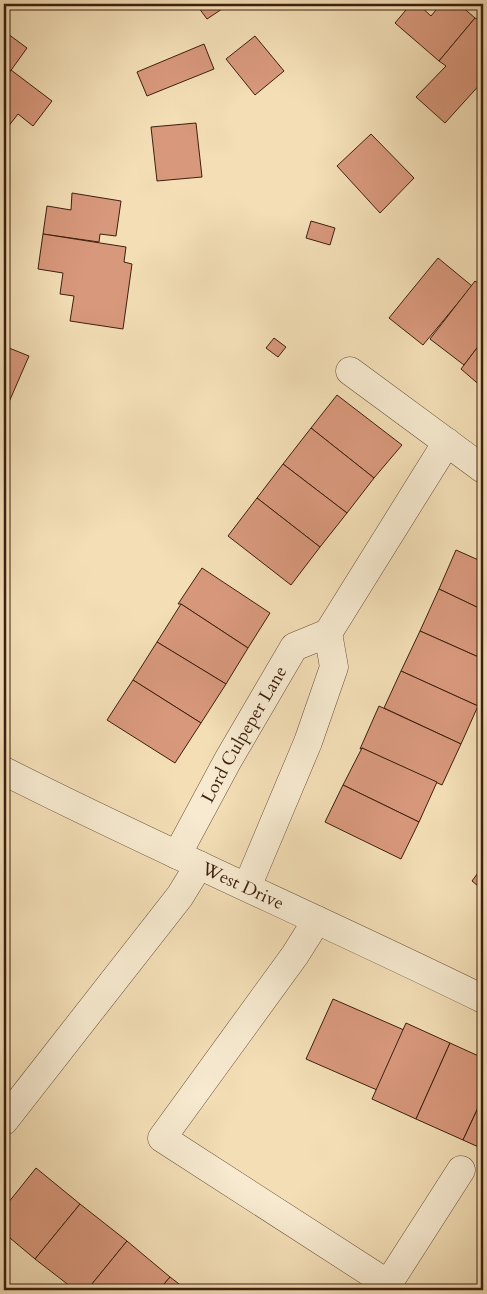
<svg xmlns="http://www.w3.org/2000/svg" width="487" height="1294" font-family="Cardo,serif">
<rect width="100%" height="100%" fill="#f3deb6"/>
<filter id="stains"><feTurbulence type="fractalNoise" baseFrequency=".004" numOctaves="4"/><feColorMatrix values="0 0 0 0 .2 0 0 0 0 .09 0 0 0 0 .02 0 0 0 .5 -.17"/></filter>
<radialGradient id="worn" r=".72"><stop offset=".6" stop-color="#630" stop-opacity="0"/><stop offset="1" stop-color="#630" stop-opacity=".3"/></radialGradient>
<g fill="#d8987c" stroke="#3d1f0e">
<polygon points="196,4 223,4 225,7 207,19"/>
<polygon points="411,4 418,4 431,16 441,4 459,4 475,18 439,61 395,23"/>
<polygon points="475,18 483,22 483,81 445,123 416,97 446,66 439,61"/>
<polygon points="4,31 27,48 4,80"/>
<polygon points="255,36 284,71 255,95 226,59"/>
<polygon points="204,44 214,69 147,96 137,72"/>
<polygon points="11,70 52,101 33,126 18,114 4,132 4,80"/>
<polygon points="196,123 202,177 157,181 151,127"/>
<polygon points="371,134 414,178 380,213 337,166"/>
<polygon points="72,193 121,201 116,236 100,234 99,242 43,234 47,206 71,210"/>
<polygon points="311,221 335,228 330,245 306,238"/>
<polygon points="43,234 126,247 124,262 132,264 123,329 70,321 74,296 60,294 63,273 38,269"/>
<polygon points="438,258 472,286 423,345 389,318"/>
<polygon points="475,281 483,287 483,340 464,365 430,339"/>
<polygon points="274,338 286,347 278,357 266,348"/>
<polygon points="483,340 483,388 461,369"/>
<polygon points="4,346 29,356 9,402 4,400"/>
<polygon points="337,395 402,445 374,478 311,428"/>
<polygon points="311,428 374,478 347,513 283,464"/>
<polygon points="283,464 347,513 320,547 257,498"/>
<polygon points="257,498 320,547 291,585 228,536"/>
<polygon points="456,550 483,562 483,610 439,589"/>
<polygon points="202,568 270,613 248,648 181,604 178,604"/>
<polygon points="439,589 483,610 483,659 420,631"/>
<polygon points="181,604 248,648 226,684 157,642"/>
<polygon points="420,631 483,659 483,694 478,706 401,671"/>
<polygon points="157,642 226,684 201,723 133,680"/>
<polygon points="401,671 478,706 461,744 384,708"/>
<polygon points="133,680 201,723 175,763 107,720"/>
<polygon points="379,706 461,744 442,785 362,748 360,749"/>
<polygon points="362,748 437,782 419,822 343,785"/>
<polygon points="343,785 419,822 401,859 325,822"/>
<polygon points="483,866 483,890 472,881"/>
<polygon points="333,999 404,1030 377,1090 306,1059"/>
<polygon points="406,1023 450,1043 416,1119 372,1099"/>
<polygon points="450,1043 483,1058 483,1097 463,1140 416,1119"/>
<polygon points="483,1097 483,1149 463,1140"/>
<polygon points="36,1168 80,1204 35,1259 4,1233 4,1208"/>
<polygon points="80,1204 127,1241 87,1290 75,1290 35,1259"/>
<polygon points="127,1241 170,1277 159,1290 87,1290"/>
<polygon points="170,1277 187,1290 159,1290"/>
</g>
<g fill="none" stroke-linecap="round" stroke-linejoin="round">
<defs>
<g id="minor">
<polyline points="350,371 483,469"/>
<polyline points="328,633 447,442"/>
<path id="s1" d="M4,771c158,80 320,150 479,228"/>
<path id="s2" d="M177,855l51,-95 66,-113 34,-14 6,34 -26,75 -61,145"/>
<polyline points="317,920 295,955 162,1138 388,1284 461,1170"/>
<polyline points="4,1121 180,896 199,865"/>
</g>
</defs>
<use href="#minor" stroke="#6a4f38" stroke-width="29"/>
<use href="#minor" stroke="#f7ead0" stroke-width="28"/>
</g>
<g text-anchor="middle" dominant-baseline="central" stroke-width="4" stroke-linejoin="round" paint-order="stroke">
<g font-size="18" fill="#3d1f0e" stroke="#f7ead0">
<text stroke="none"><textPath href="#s2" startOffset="138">Lord Culpeper Lane</textPath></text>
<text stroke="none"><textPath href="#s1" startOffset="265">West Drive</textPath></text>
</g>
</g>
<rect width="487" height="1294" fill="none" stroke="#f3deb6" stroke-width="20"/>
<rect x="5" y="5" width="477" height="1284" fill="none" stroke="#3d1f0e" stroke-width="2.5"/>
<rect x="10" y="10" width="467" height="1274" fill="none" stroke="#3d1f0e"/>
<rect width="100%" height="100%" filter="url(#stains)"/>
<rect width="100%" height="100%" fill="url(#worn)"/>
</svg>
